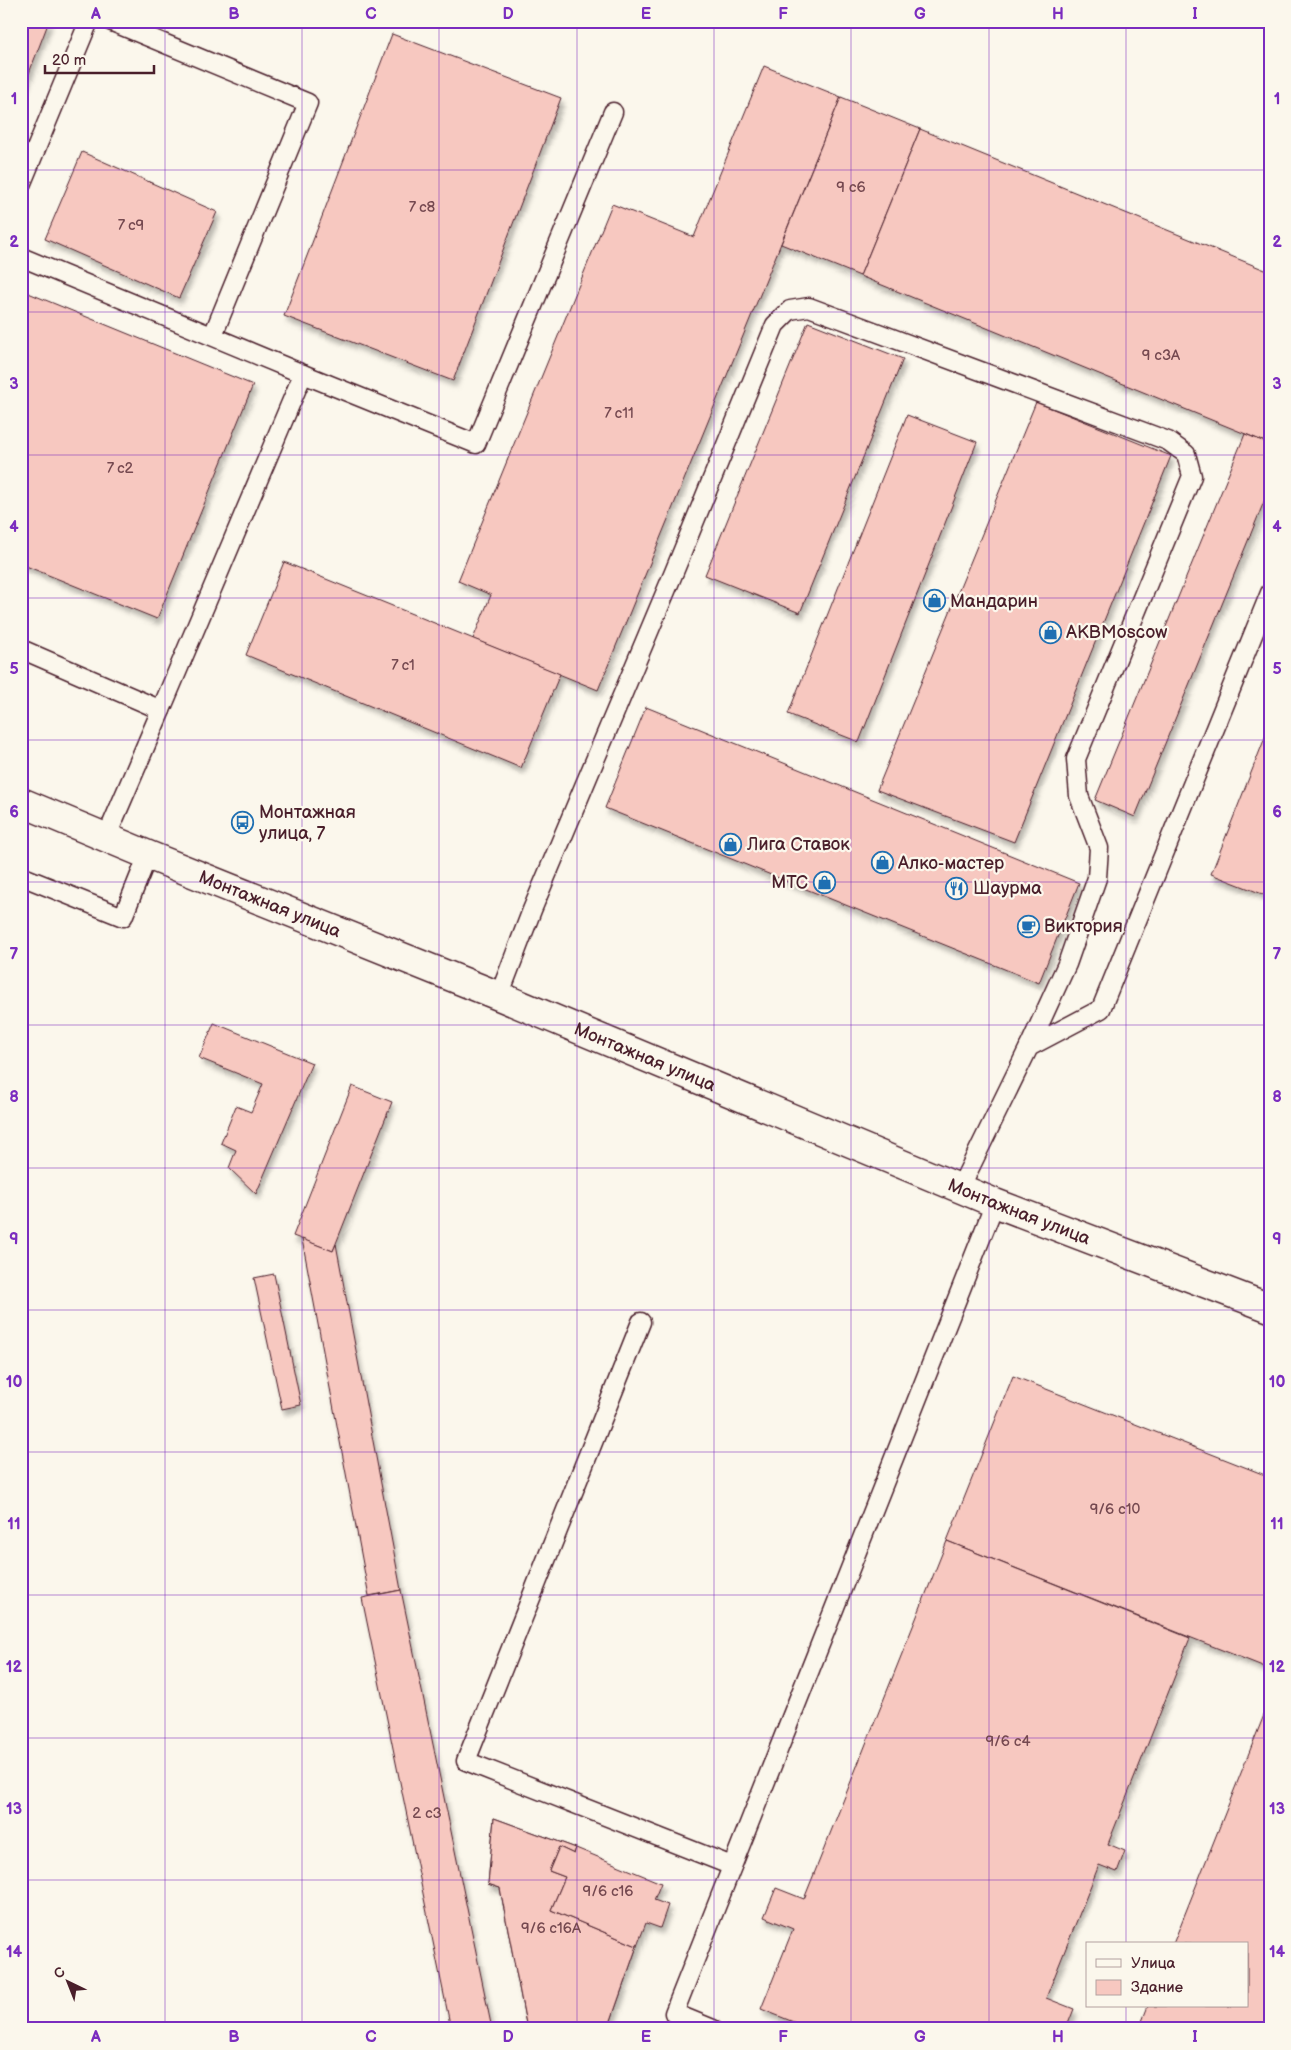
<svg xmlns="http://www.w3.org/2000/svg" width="1291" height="2050" font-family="'Balsamiq Sans',sans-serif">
<defs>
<filter id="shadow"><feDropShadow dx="3" dy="5.5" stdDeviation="2.5" flood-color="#0004"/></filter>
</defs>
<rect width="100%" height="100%" fill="#fbf7ec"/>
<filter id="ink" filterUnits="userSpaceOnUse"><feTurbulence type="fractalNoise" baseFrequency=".02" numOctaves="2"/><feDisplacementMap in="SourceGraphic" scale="10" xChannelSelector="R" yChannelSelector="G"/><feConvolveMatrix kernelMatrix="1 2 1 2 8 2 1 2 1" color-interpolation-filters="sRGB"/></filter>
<g filter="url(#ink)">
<g fill="#f7c8c0" stroke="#4a1f2b" filter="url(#shadow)">
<polygon points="21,21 49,21 21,94"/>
<polygon points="392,34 561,98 453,381 284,316"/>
<polygon points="764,66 841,97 598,690 473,639 491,595 458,581 612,204 694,237"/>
<polygon points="841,97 920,129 860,276 781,244"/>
<polygon points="920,129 1270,272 1270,444 860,276"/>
<polygon points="82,152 217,212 179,298 45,239"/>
<polygon points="21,290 253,385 157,619 21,564"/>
<polygon points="808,322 903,359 800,613 705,575"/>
<polygon points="1036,402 1171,456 1014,842 877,790"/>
<polygon points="907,415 977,442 859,742 788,714"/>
<polygon points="1245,434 1270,444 1270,487 1135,817 1095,800"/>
<polygon points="284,562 560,674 521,768 246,655"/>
<polygon points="646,707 1079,883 1039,983 605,808"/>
<polygon points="1270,725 1270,897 1211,874"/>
<polygon points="214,1023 312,1063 256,1194 229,1168 236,1150 221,1143 236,1106 251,1112 263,1084 199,1058"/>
<polygon points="352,1086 392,1102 333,1251 293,1236"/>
<polygon points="302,1239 333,1251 336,1244 401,1590 369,1596"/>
<polygon points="274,1274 301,1405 282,1409 254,1278"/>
<polygon points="1013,1376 1270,1477 1270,1669 947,1541"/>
<polygon points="947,1541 1190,1638 1108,1844 1125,1851 1117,1872 1099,1865 1046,1998 1074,2009 1066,2029 811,2029 761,2009 793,1929 764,1917 776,1888 804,1899"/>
<polygon points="401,1590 492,2029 451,2029 362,1598"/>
<polygon points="1270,1700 1270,2029 1139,2029 1148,2006 1247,2006 1247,1944 1173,1944"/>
<polygon points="494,1818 576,1848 574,1854 559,1847 549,1871 565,1877 551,1910 637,1946 608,2029 527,2029 500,1888 488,1884"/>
<polygon points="494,1818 576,1848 574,1854 559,1847 549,1871 565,1877 551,1910 637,1946 608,2029 527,2029 500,1888 488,1884"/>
<polygon points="559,1847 574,1854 576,1848 661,1883 654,1900 668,1905 660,1928 646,1923 637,1946 551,1910 565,1877 549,1871"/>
</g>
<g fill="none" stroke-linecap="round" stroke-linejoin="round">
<defs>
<g id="lane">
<polyline points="110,21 308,103 213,335"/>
<polyline points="21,185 89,21"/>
<polyline points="21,257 303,374"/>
<polyline points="21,649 161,710 106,838"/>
<polyline points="161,710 303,374 476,444 613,112"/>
<polyline points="21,876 123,917 148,855"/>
<polyline points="499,996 532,910 674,572 775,325 790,310 809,307 1168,441 1186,454 1192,476 1076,759 1079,796 1099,848 1097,878 1067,964 1029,1047"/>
<polyline points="960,1188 1029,1047 1101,1009 1270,593"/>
<polyline points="641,1322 466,1761 732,1866"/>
<polyline points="713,2029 674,2013 995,1203"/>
</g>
<g id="secondary">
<path id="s1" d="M21,802l127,53 351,141 496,207 275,105"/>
</g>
</defs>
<use href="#lane" stroke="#4a1f2b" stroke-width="21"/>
<use href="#secondary" stroke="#4a1f2b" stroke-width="31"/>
<use href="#lane" stroke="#fbf7ec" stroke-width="18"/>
<use href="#secondary" stroke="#fbf7ec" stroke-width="28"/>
</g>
</g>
<path fill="none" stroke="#7b2cbf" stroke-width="1" stroke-opacity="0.55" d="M165,21v2008M302,21v2008M439,21v2008M577,21v2008M714,21v2008M851,21v2008M989,21v2008M1126,21v1923M21,170h1249M21,312h1249M21,455h1249M21,598h1249M21,740h1249M21,882h1249M21,1025h1249M21,1168h1249M21,1310h1249M21,1452h1249M21,1595h1249M21,1738h1249M21,1880h1249M1126,2006v23"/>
<defs>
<symbol id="shop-ring" viewBox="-11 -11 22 22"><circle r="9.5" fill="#fbf7ec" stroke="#1f6fb2" stroke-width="1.5"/><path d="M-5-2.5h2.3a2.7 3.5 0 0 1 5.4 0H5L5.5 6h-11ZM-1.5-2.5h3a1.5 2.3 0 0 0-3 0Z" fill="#1f6fb2"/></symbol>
<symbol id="bus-ring" viewBox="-11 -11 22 22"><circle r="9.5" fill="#fbf7ec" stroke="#1f6fb2" stroke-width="1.5"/><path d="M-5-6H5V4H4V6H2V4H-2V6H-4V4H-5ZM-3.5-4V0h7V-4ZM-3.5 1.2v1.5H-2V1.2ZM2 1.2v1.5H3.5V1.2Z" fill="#1f6fb2"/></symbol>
<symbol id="restaurant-ring" viewBox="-11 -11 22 22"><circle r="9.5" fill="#fbf7ec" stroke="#1f6fb2" stroke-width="1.5"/><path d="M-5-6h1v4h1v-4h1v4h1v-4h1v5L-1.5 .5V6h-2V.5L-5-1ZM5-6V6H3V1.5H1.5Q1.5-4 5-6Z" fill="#1f6fb2"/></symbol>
<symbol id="cafe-ring" viewBox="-11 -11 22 22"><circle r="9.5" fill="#fbf7ec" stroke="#1f6fb2" stroke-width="1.5"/><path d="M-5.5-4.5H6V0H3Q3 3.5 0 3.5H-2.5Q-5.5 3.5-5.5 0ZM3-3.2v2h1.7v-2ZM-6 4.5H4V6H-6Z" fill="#1f6fb2"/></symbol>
</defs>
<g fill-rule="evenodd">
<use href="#shop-ring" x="922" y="588" width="25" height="25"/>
<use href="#shop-ring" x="1038" y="620" width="25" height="25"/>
<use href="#bus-ring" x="230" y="810" width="25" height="25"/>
<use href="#shop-ring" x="718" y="832" width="25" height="25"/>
<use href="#shop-ring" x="870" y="850" width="25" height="25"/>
<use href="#shop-ring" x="812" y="870" width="25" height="25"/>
<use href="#restaurant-ring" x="944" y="876" width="25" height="25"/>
<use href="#cafe-ring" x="1016" y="914" width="25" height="25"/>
</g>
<g text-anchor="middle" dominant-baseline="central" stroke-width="4.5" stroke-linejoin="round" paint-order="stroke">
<g font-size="15" fill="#754950">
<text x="851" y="187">9 с6</text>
<text x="422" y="207">7 с8</text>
<text x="131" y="225">7 с9</text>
<text x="1161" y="355">9 с3А</text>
<text x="619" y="413">7 с11</text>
<text x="120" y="468">7 с2</text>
<text x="403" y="665">7 с1</text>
<text x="1115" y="1509">9/6 с10</text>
<text x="1008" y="1741">9/6 с4</text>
<text x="427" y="1813">2 с3</text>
<text x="608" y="1891">9/6 с16</text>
<text x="551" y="1928">9/6 с16А</text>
</g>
<g font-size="18" fill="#4a1f2b" stroke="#fbf7ec" text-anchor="start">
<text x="950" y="601">Мандарин</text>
<text x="1066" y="632">AKBMoscow</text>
<text x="259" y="812">Монтажная<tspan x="259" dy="21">улица, 7</tspan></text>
<text x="747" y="844">Лига Ставок</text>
<text x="898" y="863">Алко-мастер</text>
<text x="808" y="882" text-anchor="end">МТС</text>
<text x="973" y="888">Шаурма</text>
<text x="1044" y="926">Виктория</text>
</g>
<g font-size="18" fill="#4a1f2b" stroke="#fbf7ec">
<text stroke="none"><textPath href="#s1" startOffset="269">Монтажная улица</textPath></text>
<text stroke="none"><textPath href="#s1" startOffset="674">Монтажная улица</textPath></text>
<text stroke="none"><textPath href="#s1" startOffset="1079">Монтажная улица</textPath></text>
</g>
</g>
<rect width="1291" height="2050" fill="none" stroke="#fbf7ec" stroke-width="55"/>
<rect x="1086" y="1942" width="162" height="65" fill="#fbf7ec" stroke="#b4a19f"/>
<rect x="1096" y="1959" width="25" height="8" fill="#fbf7ec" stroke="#b4a19f"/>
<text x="1131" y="1968" font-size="15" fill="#4a1f2b">Улица</text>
<rect x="1096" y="1980" width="25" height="15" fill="#f7c8c0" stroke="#b4a19f"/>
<text x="1131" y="1992" font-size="15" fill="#4a1f2b">Здание</text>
<g transform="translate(68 1982) rotate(317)" stroke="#fbf7ec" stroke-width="4" paint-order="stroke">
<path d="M0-4L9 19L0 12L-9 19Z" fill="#4a1f2b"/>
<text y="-8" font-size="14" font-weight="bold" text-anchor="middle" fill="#4a1f2b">С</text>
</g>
<path d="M45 65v8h109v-8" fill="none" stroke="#4a1f2b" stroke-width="2.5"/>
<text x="52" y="65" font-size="15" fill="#4a1f2b" stroke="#fbf7ec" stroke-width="4" paint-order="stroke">20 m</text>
<rect x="28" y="28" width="1236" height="1994" fill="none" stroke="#7b2cbf" stroke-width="2"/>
<g font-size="16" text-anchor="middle" font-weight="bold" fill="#7b2cbf">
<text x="96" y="19">A</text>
<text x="234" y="19">B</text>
<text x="371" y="19">C</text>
<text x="508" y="19">D</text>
<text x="646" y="19">E</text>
<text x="783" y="19">F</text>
<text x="920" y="19">G</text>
<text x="1058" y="19">H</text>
<text x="1195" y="19">I</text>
<text x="14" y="104">1</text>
<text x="1277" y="104">1</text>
<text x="14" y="247">2</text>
<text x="1277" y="247">2</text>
<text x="14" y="389">3</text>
<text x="1277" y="389">3</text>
<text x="14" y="532">4</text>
<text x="1277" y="532">4</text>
<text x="14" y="674">5</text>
<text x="1277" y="674">5</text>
<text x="14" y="817">6</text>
<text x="1277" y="817">6</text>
<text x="14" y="959">7</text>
<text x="1277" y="959">7</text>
<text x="14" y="1102">8</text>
<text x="1277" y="1102">8</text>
<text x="14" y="1244">9</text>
<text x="1277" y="1244">9</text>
<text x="14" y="1387">10</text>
<text x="1277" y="1387">10</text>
<text x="14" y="1529">11</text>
<text x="1277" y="1529">11</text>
<text x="14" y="1672">12</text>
<text x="1277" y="1672">12</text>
<text x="14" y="1814">13</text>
<text x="1277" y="1814">13</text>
<text x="14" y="1957">14</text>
<text x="1277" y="1957">14</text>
<text x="96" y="2042">A</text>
<text x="234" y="2042">B</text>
<text x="371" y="2042">C</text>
<text x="508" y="2042">D</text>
<text x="646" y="2042">E</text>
<text x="783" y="2042">F</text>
<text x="920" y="2042">G</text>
<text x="1058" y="2042">H</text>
<text x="1195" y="2042">I</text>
</g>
</svg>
